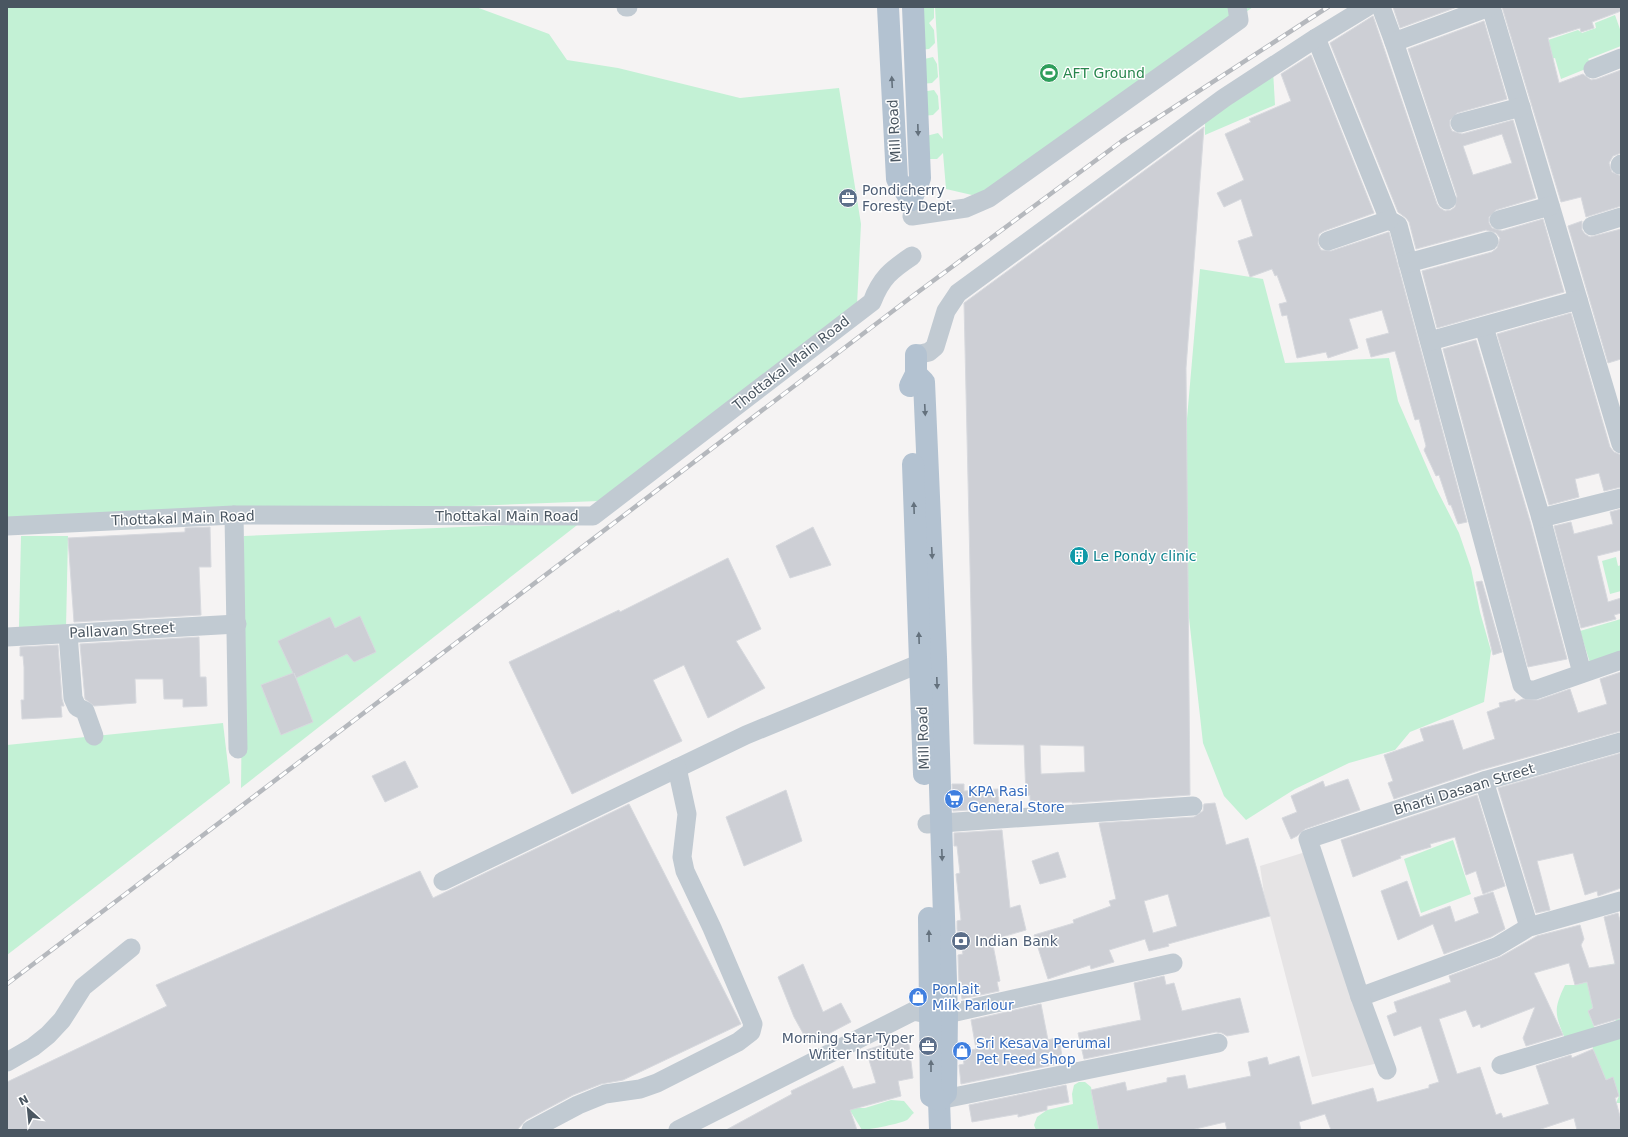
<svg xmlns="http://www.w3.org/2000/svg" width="1628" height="1137" font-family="'DejaVu Sans',sans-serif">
<rect width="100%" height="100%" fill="#f5f3f3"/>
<polygon fill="#e6e4e5" points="1312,850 1384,1062 1312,1077 1264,893 1260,866"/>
<g fill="#c3f1d5">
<polygon points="7,7 476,7 549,34 567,60 618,68 740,98 839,88 861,224 857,305 599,501 7,524"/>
<polygon points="916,7 934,7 934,18 929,23 934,30 935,43 929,49 918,50"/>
<polygon points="935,7 1253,7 998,187 972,195 946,189 943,153 937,159 927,159 926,136 938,133 943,139"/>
<polygon points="1615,15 1621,32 1621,46 1588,59 1593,66 1561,79 1555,58 1546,60 1542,42 1578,30 1582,33 1596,28 1595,23"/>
<polygon points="933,57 937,64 938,77 932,83 921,84 920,60"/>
<polygon points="1273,70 1275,105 1205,135 1205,115"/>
<polygon points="934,90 938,96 939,109 933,115 922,116 921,92"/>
<polygon points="1200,269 1263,279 1285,363 1389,358 1398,401 1436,488 1459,533 1471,568 1480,612 1491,651 1484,702 1410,732 1395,750 1349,763 1295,789 1246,820 1224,796 1203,743 1189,618 1184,453"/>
<polygon points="581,522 241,788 244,536"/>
<polygon points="21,536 68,536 66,628 19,627"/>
<polygon points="1616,557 1618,566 1621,565 1621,591 1610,594 1602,561"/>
<polygon points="1621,619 1621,653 1590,663 1580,631"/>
<polygon points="223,723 230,783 7,955 7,745"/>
<polygon points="1453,840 1471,894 1421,913 1404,859"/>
<path d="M1618,963l3,9v52l-4,1 -9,-28 -20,14 8,21 -31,7c-10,-25 -12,-29 0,-54h10l29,-7 -3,-12z"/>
<polygon points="1621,1033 1621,1103 1616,1103 1619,1096 1613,1078 1606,1080 1593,1049 1592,1040"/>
<polygon points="1079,1082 1085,1082 1091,1087 1099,1130 1036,1130 1034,1125 1037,1117 1047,1110 1073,1104 1072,1094 1074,1085"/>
<path d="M854,1094l5,14h6l26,-8 13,1 10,12c-3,2 -5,6 -7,7 -4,3 -39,10 -45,10l-11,-18 -18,6z"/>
</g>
<g fill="#cdcfd5" stroke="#d7d9de" fill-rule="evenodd">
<polygon points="1393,7 1457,7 1400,28"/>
<polygon points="1502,7 1621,7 1621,11 1592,22 1594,28 1581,32 1580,28 1548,38 1559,83 1583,74 1591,80 1597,79 1621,70 1621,153 1613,156 1609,163 1612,172 1621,176 1621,206 1586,217 1581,197 1561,202"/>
<path d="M1373,16l64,188 3,4 5,3 6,-1 4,-3 2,-11 -49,-147 76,-28 23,78 -50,14 -7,7v6l2,5 10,3 51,-14 23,78 -40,12 -7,7v6l3,5 10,3 41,-12 21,73 -127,36 -15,-57 70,-19 5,-4 3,-10 -4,-5 -10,-3 -70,19 -7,-27 -3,-4 -8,-6 -68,-169zM1502,134l10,29 -39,12 -10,-29z"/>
<polygon points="1311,55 1374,213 1324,231 1319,234 1318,244 1321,250 1331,251 1389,232 1467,522 1458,524 1451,505 1449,505 1439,475 1436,476 1424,450 1426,446 1419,419 1415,420 1395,351 1371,357 1366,339 1389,333 1382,310 1349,319 1358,348 1328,358 1326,352 1297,358 1287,315 1282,316 1279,304 1287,302 1277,275 1275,276 1272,269 1250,277 1238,241 1253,236 1241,199 1224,207 1217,193 1244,180 1225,134 1251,122 1249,119 1291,101 1281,74"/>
<path d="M1204,127l-18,241 4,427 -118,8v-1l-42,2v-9l-4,1 -2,-51 -50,-1 -10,-441zM1040,745l44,1 1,26 -44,2z"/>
<polygon points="1582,221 1582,230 1585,234 1590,237 1621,229 1621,359 1608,363 1568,226"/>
<polygon points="1571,313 1610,447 1614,452 1621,455 1621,487 1604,491 1599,473 1575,479 1579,497 1549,505 1497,334"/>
<polygon points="1476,340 1530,521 1567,659 1528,667 1443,349"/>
<polygon points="1621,509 1621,550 1597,556 1608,602 1621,598 1621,613 1614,615 1616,619 1581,628 1554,526 1571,522 1574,534 1613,524 1610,512"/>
<polygon points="210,527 211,567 199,567 201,615 74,622 68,538 185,532 185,528"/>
<polygon points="813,527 831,565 790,578 776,546"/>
<polygon points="728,558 761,629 736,641 765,688 708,718 684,665 653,680 682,741 572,794 509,662 619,610 620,612"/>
<polygon points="1482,581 1502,652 1493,655 1476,582"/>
<polygon points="360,616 376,652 354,662 347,654 296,678 294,673 313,722 281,735 261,685 293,673 278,641 330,617 335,628"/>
<polygon points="199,637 200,677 206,677 207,706 183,707 183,699 164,699 163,679 135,679 136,703 94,706 85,699 80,644"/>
<polygon points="58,645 62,699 64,706 61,706 62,717 22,719 21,700 24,700 24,667 23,656 20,656 20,647"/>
<polygon points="1621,672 1621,731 1481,770 1394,799 1388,783 1393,781 1384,755 1424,741 1420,729 1453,720 1463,750 1495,739 1487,712 1500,707 1499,703 1515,699 1515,702 1523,699 1538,700 1570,689 1578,713 1607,704 1600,679"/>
<polygon points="1621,753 1621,888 1598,896 1597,891 1585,895 1573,853 1537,861 1550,910 1536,913 1498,788"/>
<polygon points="405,761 418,787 385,802 372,776"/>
<polygon points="1348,779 1360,810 1305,829 1297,836 1291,839 1282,818 1297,812 1291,796 1323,781 1325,787"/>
<polygon points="952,784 964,784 964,791 998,789 999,808 953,811"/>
<polygon points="786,790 802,841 744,866 726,817"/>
<polygon points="1477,795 1505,886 1483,894 1476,871 1466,875 1455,837 1430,844 1431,847 1400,856 1401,858 1353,877 1341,840"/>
<path d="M1215,803l11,42 22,-7 22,78 -102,28 1,2 -20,5 -4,-12 -36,11 5,12 -23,7 -1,-4 -42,14 -14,-44 40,-12 -1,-3 38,-14 -2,-5 7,-2 -17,-76 95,-6 9,-6 1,-7zM1168,894l9,32 -24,7 -9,-32z"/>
<polygon points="629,804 741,1024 623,1080 601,1084 573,1095 526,1120 517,1130 7,1130 7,1082 167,1006 156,985 420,871 433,898"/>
<polygon points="1002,830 1010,908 1020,905 1026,930 992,940 1000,981 997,982 999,991 962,999 959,984 958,955 963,954 957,929 957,921 961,920 956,874 960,873 957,846 954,846 954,833"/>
<polygon points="1058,852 1066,877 1040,884 1032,861"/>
<polygon points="1407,881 1420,917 1450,906 1455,922 1479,913 1474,898 1493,892 1505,929 1491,937 1444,954 1433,924 1398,940 1381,891"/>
<polygon points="1618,913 1621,924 1621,1018 1594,1026 1588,1011 1593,1008 1587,982 1575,985 1569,963 1534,973 1563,1035 1526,1046 1523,1038 1535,1007 1481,1028 1480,1024 1473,1027 1466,1010 1439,1019 1457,1074 1480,1067 1496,1115 1501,1113 1503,1118 1549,1104 1536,1066 1571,1055 1572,1058 1593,1049 1606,1080 1613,1077 1619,1096 1615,1098 1621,1120 1621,1130 1577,1130 1574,1118 1538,1130 1331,1130 1325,1114 1299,1122 1301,1130 1227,1130 1225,1122 1191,1130 1099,1130 1091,1090 1125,1082 1127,1091 1167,1082 1167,1078 1185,1075 1188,1089 1251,1076 1248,1062 1267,1057 1269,1065 1299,1056 1312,1105 1373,1088 1377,1102 1429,1088 1429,1085 1439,1082 1421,1026 1394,1036 1387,1016 1397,1012 1394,1002 1451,982 1449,976 1500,957 1537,936 1580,925 1584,939 1581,945 1589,968 1615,964 1604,917"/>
<polygon points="803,964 823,1012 841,1003 851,1022 809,1044 794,1017 778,977"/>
<polygon points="1164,976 1166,985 1174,983 1182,1011 1240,998 1249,1032 1227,1036 1222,1033 1216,1032 1084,1059 1078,1033 1141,1020 1134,983"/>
<polygon points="1041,1004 1048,1040 1059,1037 1063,1063 961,1084 959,1065 964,1064 962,1052 976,1049 971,1020"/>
<polygon points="908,1037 913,1078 898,1081 901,1096 850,1110 857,1130 726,1130 792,1094 791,1091 843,1066 853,1089 876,1083 866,1050"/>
<polygon points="1066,1085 1069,1102 1047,1106 1047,1110 1018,1117 1018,1114 972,1122 969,1105"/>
</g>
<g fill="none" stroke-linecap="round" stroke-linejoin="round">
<g stroke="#c1cad2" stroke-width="19">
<polyline points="626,7 628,7"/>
<polyline points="1381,7 1394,42 1447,200"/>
<polyline points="1491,7 1621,444"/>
<polyline points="1316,38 1389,220 1398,225 1522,685 1528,690 1535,690 1621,660"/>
<polyline points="1394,42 1489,7"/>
<polyline points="1593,69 1621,58"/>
<polyline points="1460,123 1521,107"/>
<polyline points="1620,165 1621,164"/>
<polyline points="912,216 966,208 989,198 1239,20 1237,7"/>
<polyline points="1499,220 1550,206"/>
<polyline points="1592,226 1621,217"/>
<polyline points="1328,241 1389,220"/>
<polyline points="1408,263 1489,241"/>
<polyline points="1484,327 1541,518 1582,673"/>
<polyline points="1430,341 1578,300"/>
<polyline points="916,355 929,352 935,347 946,311 958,293 1224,98 1316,38 1367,7"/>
<polyline points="234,515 238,749"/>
<polyline points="1541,518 1621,498"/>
<path d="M7,526l227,-11 359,1 279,-214c9,-24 19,-32 40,-46"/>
<polyline points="68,634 73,698 77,707 85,711 94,736"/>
<polyline points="7,637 237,624"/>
<polyline points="1484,781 1529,927"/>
<polyline points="927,824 1193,806"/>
<polyline points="443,881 746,735 933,658"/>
<polyline points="1360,997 1496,947 1529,927 1621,901"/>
<polyline points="7,1062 33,1047 48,1035 62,1020 83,987 131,948"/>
<polyline points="1501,1065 1621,1029"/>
<polyline points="1387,1070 1360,997 1308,839 1484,781 1621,742"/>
<polyline points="939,1100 1218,1043"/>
<polyline points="531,1130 578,1105 605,1094 640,1089 657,1083 738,1042 751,1032 753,1024 712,928 685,871 682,857 687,814 677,768"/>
<polyline points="678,1130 914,1011 931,1015 947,1014 1173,963"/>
</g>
<g stroke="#b3c2d1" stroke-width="22">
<polyline points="888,7 897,179 911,200"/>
<polyline points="911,200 920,178 913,7"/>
<polyline points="916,374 924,382 936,657 947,1014 946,1093 939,1100 940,1130"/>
<polyline points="910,386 916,374 916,355"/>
<polyline points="913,464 924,774"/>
<polyline points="929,918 931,1096 939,1100"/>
</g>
<defs>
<polyline id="rail" points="7,984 914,295 1122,141 1328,7"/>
</defs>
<use href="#rail" stroke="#b5b8bd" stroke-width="4.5"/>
<use href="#rail" stroke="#fff" stroke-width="3" stroke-dasharray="9" stroke-linecap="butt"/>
</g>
<defs><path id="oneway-solid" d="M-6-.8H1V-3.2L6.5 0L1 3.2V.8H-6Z"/></defs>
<g fill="#64717d">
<use href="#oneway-solid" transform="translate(892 82) rotate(-93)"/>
<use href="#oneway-solid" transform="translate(918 130) rotate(88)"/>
<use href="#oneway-solid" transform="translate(925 410) rotate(87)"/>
<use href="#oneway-solid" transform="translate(914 508) rotate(-92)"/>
<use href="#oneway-solid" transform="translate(932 553) rotate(87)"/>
<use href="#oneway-solid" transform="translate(919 638) rotate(-92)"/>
<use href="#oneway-solid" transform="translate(937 683) rotate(88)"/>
<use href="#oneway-solid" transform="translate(942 855) rotate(88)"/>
<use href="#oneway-solid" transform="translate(929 936) rotate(-91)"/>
<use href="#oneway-solid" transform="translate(931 1066) rotate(-90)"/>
</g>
<defs>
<symbol id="stadium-disc" viewBox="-11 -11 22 22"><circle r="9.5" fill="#2e9e5b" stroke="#fff"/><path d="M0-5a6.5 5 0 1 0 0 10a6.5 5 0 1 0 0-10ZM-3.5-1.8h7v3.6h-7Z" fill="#fff"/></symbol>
<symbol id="office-disc" viewBox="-11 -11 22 22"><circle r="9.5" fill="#5c6f8a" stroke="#fff"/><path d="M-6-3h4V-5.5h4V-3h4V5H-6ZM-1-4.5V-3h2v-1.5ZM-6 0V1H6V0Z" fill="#fff"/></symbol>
<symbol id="building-disc" viewBox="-11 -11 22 22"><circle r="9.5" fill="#0f9aa8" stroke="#fff"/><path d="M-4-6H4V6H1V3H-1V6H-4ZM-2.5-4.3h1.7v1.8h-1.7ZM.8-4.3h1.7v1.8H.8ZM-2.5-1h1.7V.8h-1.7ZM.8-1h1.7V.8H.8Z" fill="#fff"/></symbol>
<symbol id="supermarket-disc" viewBox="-11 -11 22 22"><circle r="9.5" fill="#3f7fe0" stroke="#fff"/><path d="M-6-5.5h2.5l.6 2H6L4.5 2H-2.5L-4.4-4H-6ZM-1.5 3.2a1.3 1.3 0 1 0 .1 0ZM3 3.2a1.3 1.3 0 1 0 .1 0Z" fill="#fff"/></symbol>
<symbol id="bank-disc" viewBox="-11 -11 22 22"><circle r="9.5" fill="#5c6f8a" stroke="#fff"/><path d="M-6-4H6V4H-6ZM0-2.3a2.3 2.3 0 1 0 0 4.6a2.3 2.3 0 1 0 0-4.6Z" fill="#fff"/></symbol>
<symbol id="shop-disc" viewBox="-11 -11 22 22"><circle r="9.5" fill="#3f7fe0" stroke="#fff"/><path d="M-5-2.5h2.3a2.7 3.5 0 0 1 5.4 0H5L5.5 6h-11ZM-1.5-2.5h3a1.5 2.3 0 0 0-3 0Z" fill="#fff"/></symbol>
</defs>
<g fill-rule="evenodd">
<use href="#stadium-disc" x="1038" y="62" width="22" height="22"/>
<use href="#office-disc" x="837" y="187" width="22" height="22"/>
<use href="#building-disc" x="1068" y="545" width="22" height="22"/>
<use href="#supermarket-disc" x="943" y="788" width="22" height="22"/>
<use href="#bank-disc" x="950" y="930" width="22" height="22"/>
<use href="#shop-disc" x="907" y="986" width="22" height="22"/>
<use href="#office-disc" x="917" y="1035" width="22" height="22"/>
<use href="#shop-disc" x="951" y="1040" width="22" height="22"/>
</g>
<g text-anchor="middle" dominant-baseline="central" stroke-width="3" stroke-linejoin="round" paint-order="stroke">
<g font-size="14" fill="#27864d" stroke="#fff" text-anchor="start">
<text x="1063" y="73">AFT Ground</text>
</g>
<g font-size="14" fill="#4a5661" stroke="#fff">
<text transform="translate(894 131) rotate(-93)">Mill Road</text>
<text transform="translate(791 363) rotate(-38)">Thottakal Main Road</text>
<text x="507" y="516">Thottakal Main Road</text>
<text transform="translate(183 518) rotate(-2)">Thottakal Main Road</text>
<text transform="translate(122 630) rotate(-3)">Pallavan Street</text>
<text transform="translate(923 738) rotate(-92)">Mill Road</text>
<text transform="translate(1464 789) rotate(-17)">Bharti Dasaan Street</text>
</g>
<g font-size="14" fill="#4e5e75" stroke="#fff" text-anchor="start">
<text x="862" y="190">Pondicherry<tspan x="862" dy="16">Foresty Dept.</tspan></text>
<text x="975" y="941">Indian Bank</text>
<text x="914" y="1038" text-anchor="end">Morning Star Typer<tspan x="914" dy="16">Writer Institute</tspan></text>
</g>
<g font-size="14" fill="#0d838f" stroke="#fff" text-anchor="start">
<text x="1093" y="556">Le Pondy clinic</text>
</g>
<g font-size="14" fill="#366cbe" stroke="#fff" text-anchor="start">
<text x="968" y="791">KPA Rasi<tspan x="968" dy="16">General Store</tspan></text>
<text x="932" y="989">Ponlait<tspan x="932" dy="16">Milk Parlour</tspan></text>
<text x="976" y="1043">Sri Kesava Perumal<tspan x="976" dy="16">Pet Feed Shop</tspan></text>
</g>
</g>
<rect width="1628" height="1137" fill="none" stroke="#4a5661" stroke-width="16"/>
<g transform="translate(28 1109) rotate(333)" stroke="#ffffff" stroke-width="3" paint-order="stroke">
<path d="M0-3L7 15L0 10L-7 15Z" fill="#4a5661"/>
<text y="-6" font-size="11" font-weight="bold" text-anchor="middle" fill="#4a5661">N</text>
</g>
</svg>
